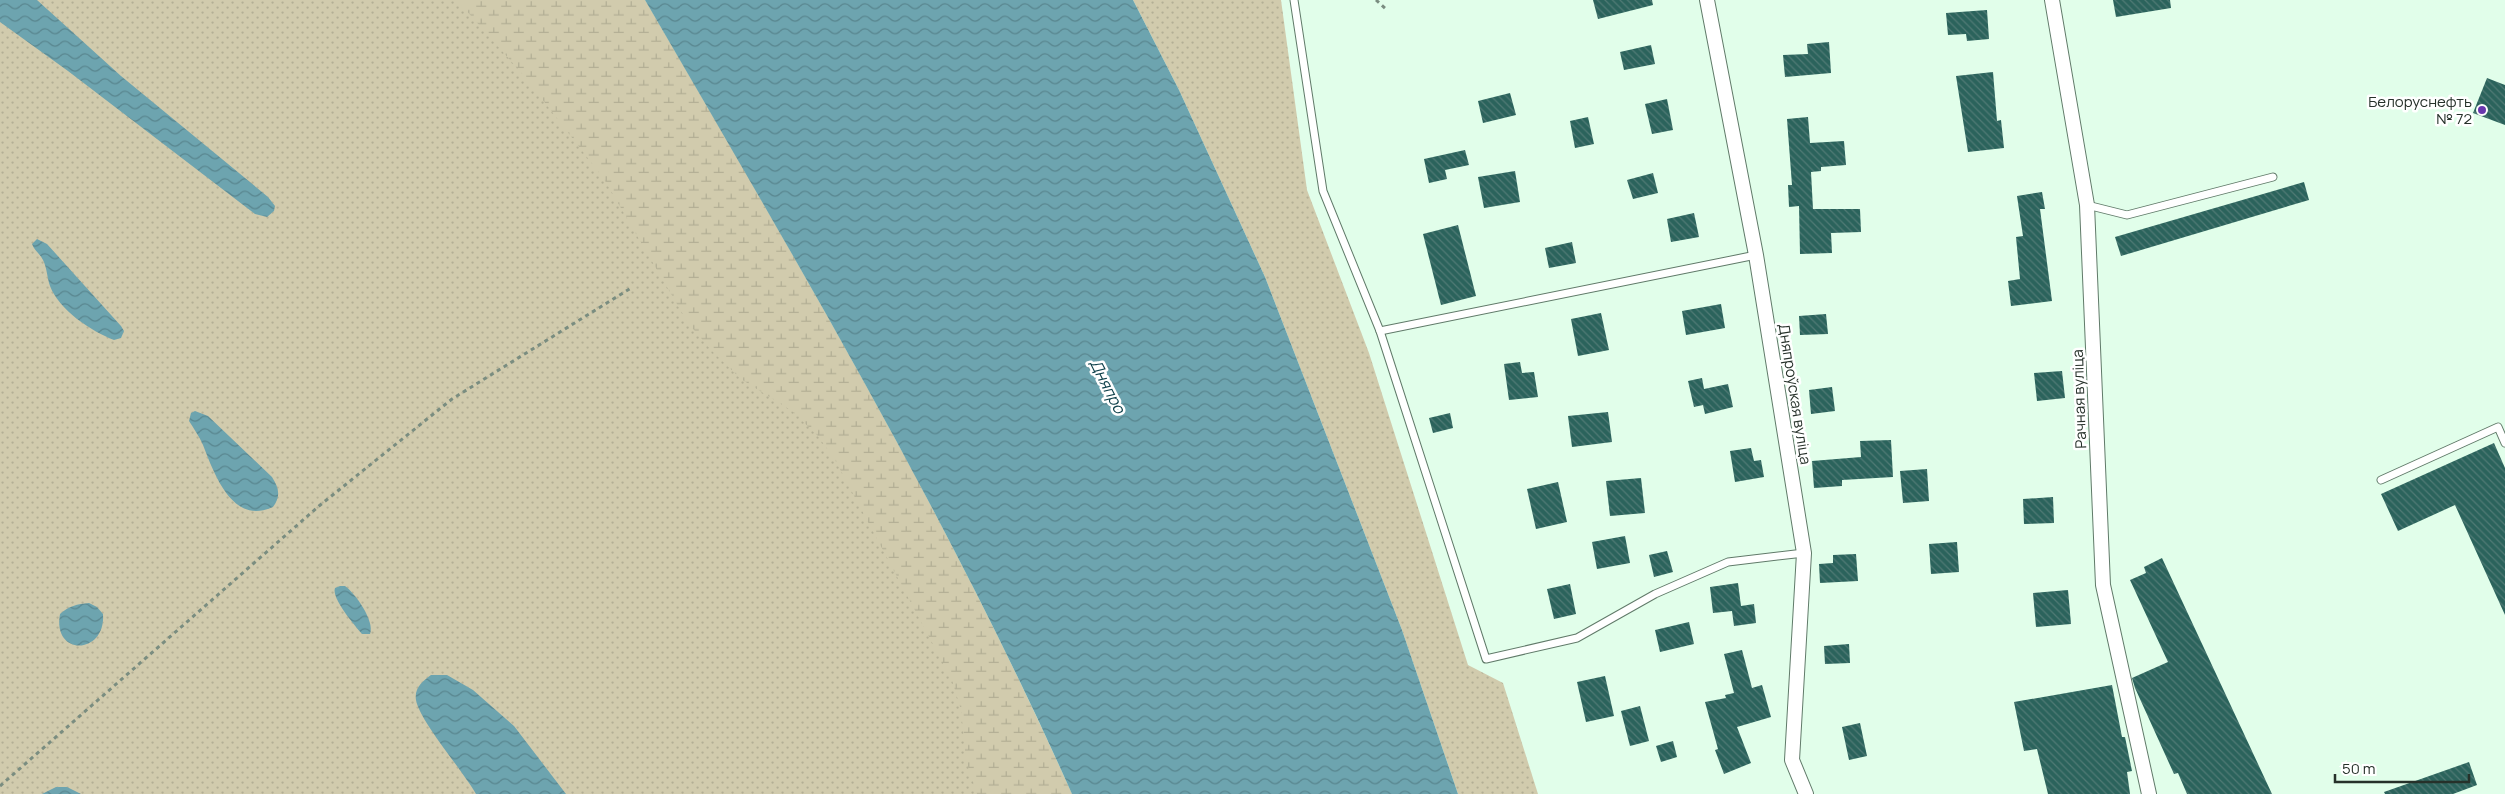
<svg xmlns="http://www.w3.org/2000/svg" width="2505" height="794" font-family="Manrope,sans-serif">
<defs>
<pattern id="grass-dots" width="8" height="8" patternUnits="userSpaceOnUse" patternTransform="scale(1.25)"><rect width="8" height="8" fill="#d1cbad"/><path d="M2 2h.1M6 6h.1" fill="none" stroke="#b3af95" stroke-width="1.8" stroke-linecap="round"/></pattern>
<pattern id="wetland-marsh" width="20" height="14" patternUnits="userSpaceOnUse" patternTransform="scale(1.25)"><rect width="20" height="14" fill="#d1cbad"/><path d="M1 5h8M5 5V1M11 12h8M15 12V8" fill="none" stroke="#b3af95"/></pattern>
<pattern id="water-waves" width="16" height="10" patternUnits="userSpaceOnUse" patternTransform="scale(1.25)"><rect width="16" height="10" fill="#6da4af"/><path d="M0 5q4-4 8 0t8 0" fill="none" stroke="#59868f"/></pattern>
<pattern id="building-back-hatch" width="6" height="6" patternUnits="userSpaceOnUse" patternTransform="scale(1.25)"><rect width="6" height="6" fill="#2b635c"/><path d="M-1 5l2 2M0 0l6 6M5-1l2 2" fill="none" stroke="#507a75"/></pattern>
</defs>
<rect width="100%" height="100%" fill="#e1feea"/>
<g fill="url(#grass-dots)">
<polygon points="0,0 645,0 743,168 916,477 1072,794 0,794"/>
<polygon points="1133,0 1281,0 1307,190 1369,353 1468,665 1503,683 1538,794 1458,794 1402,630 1265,277 1179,90"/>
</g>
<path fill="url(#wetland-marsh)" d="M457,0h188c151,259 305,520 427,794h-95l-11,-34 -5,-50 -9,-30 -118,-222 -17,-23 -25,-24 -51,-32 -28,-27 -25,-29 -84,-144 -79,-102z"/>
<g fill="url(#water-waves)">
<polygon points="0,0 37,0 121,76 268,197 275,206 274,211 267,217 255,214 68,71 0,22"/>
<path d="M645,0h488l46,90 86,187 137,353 56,164h-386c-122,-274 -276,-534 -427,-794z"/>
<path d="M37,239l10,5 74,82 3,5 -3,7 -7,2c-23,-9 -55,-30 -64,-54 -3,-9 -3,-18 -7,-26 -3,-6 -9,-10 -11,-16z"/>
<path d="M195,411l13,5 64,61c7,11 9,19 1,30 -41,19 -59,-34 -70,-62 -4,-9 -9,-16 -14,-24l2,-8z"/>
<path d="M340,586h5c10,7 30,35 25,48h-8c-7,-8 -31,-36 -27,-46z"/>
<path d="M89,603l8,4 6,7c3,41 -51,43 -43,0 9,-8 17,-10 29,-11z"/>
<path d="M431,675h16l26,15 41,36 52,68h-90c-13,-23 -57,-74 -60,-94 -2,-12 7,-19 15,-25z"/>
<polygon points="56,787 67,787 81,794 42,794"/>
</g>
<g fill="url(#building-back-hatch)">
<polygon points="1593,0 1652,0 1653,5 1598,19"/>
<polygon points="2113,0 2170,0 2171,8 2116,17"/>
<polygon points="1987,10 1989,39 1967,41 1966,34 1948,35 1946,13"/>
<polygon points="1829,42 1831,73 1785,77 1783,55 1808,54 1807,44"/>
<polygon points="1651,45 1655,64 1624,70 1620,52"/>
<polygon points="1993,72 1997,121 2001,120 2004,148 1968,152 1956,76"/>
<polygon points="2487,78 2505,85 2505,125 2473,113"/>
<polygon points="1510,93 1516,115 1483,123 1478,101"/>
<polygon points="1667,99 1673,130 1652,134 1645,104"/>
<polygon points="1588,117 1594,144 1575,148 1570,121"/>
<polygon points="1808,117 1810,143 1844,141 1846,165 1821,167 1821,171 1811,172 1813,209 1860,209 1861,232 1831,233 1832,253 1800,254 1799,206 1789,207 1788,185 1792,185 1787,119"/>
<polygon points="1465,150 1469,165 1445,170 1447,179 1429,183 1424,159"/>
<polygon points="1515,171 1520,202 1484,208 1478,177"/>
<polygon points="1653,173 1658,193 1633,199 1627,180"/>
<polygon points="2304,182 2309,200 2121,256 2115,237"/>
<polygon points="2042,192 2045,209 2040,209 2052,301 2011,306 2008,281 2020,279 2016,237 2023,236 2017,196"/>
<polygon points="1694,213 1699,237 1671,242 1667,219"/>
<polygon points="1458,225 1476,296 1441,305 1423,234"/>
<polygon points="1572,242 1576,263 1549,268 1545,248"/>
<polygon points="1721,304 1725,328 1686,335 1682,311"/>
<polygon points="1601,313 1609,350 1578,356 1571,319"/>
<polygon points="1826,314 1828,334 1800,335 1799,316"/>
<polygon points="1520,362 1522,373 1534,372 1538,397 1509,400 1504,364"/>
<polygon points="2062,371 2065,398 2037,401 2034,373"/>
<polygon points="1702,378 1704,389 1728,384 1733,407 1705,414 1703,405 1694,407 1688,381"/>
<polygon points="1832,387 1835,411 1811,414 1809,390"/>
<polygon points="1608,412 1612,442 1572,447 1568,416"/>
<polygon points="1450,413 1453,428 1433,433 1429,418"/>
<polygon points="1891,440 1893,477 1842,480 1842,486 1814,488 1812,461 1861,457 1860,441"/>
<polygon points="2494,443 2505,468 2505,615 2455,505 2398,531 2381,494"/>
<polygon points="1751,448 1754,461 1761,460 1764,477 1735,482 1730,451"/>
<polygon points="1927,469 1929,501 1903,503 1900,471"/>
<polygon points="1641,478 1645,513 1610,516 1606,481"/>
<polygon points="1558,482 1567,522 1536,529 1527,489"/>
<polygon points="2053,497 2054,523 2024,524 2023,499"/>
<polygon points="1625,536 1630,563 1597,569 1592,542"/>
<polygon points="1957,542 1959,572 1931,574 1929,544"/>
<polygon points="1667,551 1673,572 1654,577 1649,555"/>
<polygon points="1856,554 1858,581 1820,583 1819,564 1833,563 1833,555"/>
<polygon points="2162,558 2272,794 2187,794 2178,773 2174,774 2135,688 2132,678 2168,662 2130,580 2146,573 2144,567"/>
<polygon points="1738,583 1741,606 1754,604 1756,623 1734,626 1732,611 1713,613 1710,587"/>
<polygon points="1570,584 1576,614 1554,619 1547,589"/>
<polygon points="2068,590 2071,624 2036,627 2033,593"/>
<polygon points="1689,622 1694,644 1660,652 1655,630"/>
<polygon points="1849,644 1850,663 1825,664 1824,646"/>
<polygon points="1742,650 1752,688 1762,685 1771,717 1737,727 1751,763 1724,774 1715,750 1718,749 1705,702 1726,698 1725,695 1734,693 1724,654"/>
<polygon points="1605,676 1614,716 1586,722 1577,682"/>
<polygon points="2112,685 2122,737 2125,737 2132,771 2127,772 2130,794 2048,794 2037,749 2024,751 2014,702"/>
<polygon points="1640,706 1649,741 1630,746 1621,711"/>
<polygon points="1860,723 1867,756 1849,760 1842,727"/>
<polygon points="1673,741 1677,757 1661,762 1656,746"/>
<polygon points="2469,762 2477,785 2453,794 2385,794 2384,792"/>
</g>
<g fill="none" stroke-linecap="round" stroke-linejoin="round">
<defs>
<g id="service">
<polyline points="1294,0 1323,191 1380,331"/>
<polyline points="2087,205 2127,215 2273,177"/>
<polyline points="1756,255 1380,331 1486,659 1577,638 1655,594 1728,562 1804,553"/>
<polyline points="2381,480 2498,427 2505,443"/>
</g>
<g id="minor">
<polyline points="1707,0 1756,255 1804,553 1792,760 1806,794"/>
<polyline points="2052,0 2087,205 2103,585 2149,794"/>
</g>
</defs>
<use href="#service" stroke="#607a69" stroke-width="9"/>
<use href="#minor" stroke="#607a69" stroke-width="16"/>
<g stroke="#7a8d80" stroke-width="3" stroke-dasharray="4 4" stroke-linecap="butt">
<polyline points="1376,0 1386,9"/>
<polyline points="0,786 319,506 452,399 631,288"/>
</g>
<use href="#service" stroke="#fff" stroke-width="7"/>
<use href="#minor" stroke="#fff" stroke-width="14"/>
</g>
<circle fill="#6937ae" stroke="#fff" stroke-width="2" cx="2482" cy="110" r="5"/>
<g text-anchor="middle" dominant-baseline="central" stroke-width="5" stroke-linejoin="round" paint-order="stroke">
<g font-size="15" fill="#26312a" stroke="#fff" text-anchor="end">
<text x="2472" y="101">Белоруснефть<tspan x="2472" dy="17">№ 72</tspan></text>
</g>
<g font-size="15" fill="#26312a" stroke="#fff">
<text transform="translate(1795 394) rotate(81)">Дняпроўская вуліца</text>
<text transform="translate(2079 399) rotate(-92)">Рачная вуліца</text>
</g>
<g font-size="16" font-style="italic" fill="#0f414b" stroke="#fff">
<text transform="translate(1108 386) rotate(63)">Дняпро</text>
</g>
</g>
<path d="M2335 774v8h134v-8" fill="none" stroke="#26312a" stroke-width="2.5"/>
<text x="2342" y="774" font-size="15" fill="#26312a" stroke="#ffffff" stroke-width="4" paint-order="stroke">50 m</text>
</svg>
